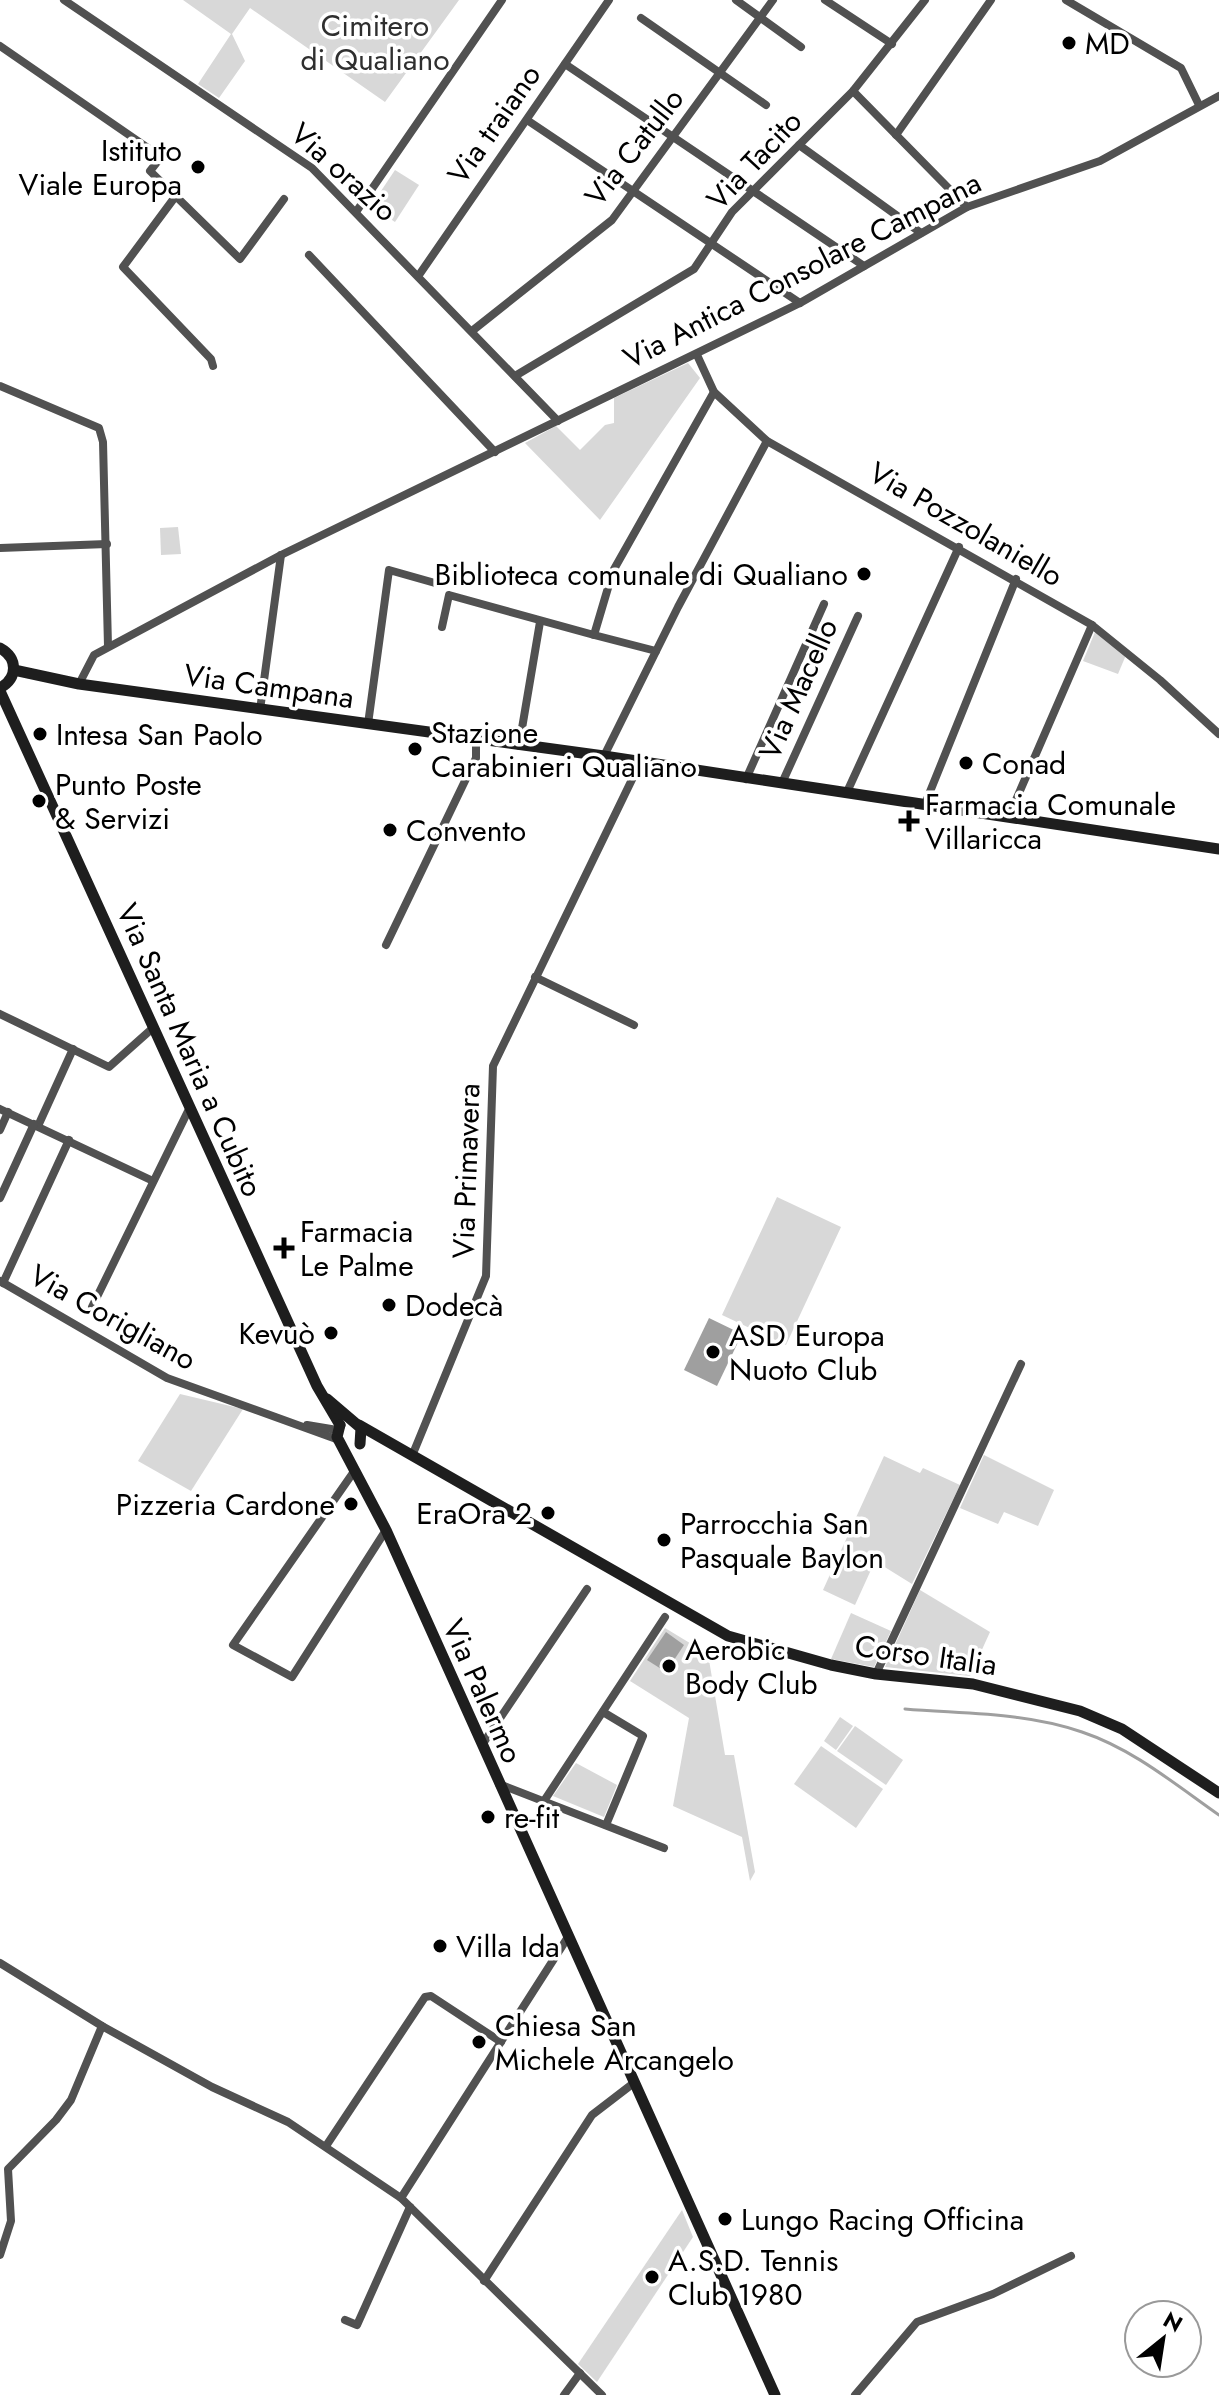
<svg xmlns="http://www.w3.org/2000/svg" width="1219" height="2395" font-family="Jost,sans-serif">
<rect width="100%" height="100%" fill="#fff"/>
<g fill="#d8d8d8">
<polygon points="183,0 459,0 385,102 250,8 232,34 245,61 219,98 198,84 231,34"/>
<polygon points="395,170 419,185 395,222 371,206"/>
<polygon points="688,363 700,378 600,520 525,443 556,426 580,450 605,425 614,423 614,398"/>
<polygon points="178,527 181,554 161,555 160,528"/>
<polygon points="1095,632 1126,655 1118,674 1083,661"/>
<polygon points="777,1197 841,1227 786,1345 722,1315"/>
<polygon points="180,1394 243,1409 191,1491 138,1461"/>
<polygon points="984,1455 1054,1490 1038,1526 1004,1512 998,1524 960,1508"/>
<polygon points="884,1456 920,1473 923,1468 960,1485 912,1584 875,1561 855,1605 823,1590"/>
<polygon points="920,1590 990,1632 970,1676 885,1667"/>
<polygon points="851,1613 891,1631 874,1667 831,1659"/>
<polygon points="665,1628 708,1654 725,1755 734,1755 755,1872 750,1881 742,1837 673,1806 689,1718 630,1681"/>
<polygon points="840,1717 853,1726 836,1750 824,1741"/>
<polygon points="855,1726 903,1760 886,1785 837,1751"/>
<polygon points="821,1746 883,1789 856,1828 794,1784"/>
<polygon points="576,1763 617,1785 604,1817 553,1796"/>
<polygon points="682,2210 693,2237 597,2382 578,2364"/>
</g>
<g fill="#9f9f9f">
<polygon points="709,1318 742,1334 717,1386 684,1370"/>
<polygon points="666,1632 684,1645 666,1672 647,1660"/>
</g>
<g fill="none" stroke-linecap="round" stroke-linejoin="round">
<path stroke="#9f9f9f" stroke-width="3" d="M905,1709c59,5 120,3 177,23 51,17 94,53 137,83"/>
<g stroke="#515151" stroke-width="8">
<polyline points="64,0 312,168 558,421"/>
<polyline points="736,0 801,47"/>
<polyline points="825,0 892,44"/>
<polyline points="1066,0 1181,68 1199,105"/>
<polyline points="641,18 766,105"/>
<polyline points="0,46 161,157 150,171 240,259 284,199"/>
<polyline points="565,64 864,266"/>
<polyline points="853,91 967,207"/>
<polyline points="527,120 800,303"/>
<polyline points="896,135 991,0"/>
<polyline points="799,145 921,233"/>
<polyline points="175,197 123,267 211,359 213,366"/>
<polyline points="356,212 502,0"/>
<polyline points="309,255 495,452"/>
<polyline points="419,275 609,0"/>
<polyline points="472,331 612,220 773,0"/>
<polyline points="697,355 714,392 767,441 1092,625 1160,680 1219,734"/>
<polyline points="515,376 694,269 732,212 853,91 925,0"/>
<polyline points="0,386 99,428 103,442 108,646"/>
<polyline points="0,548 107,544"/>
<polyline points="442,627 449,595 594,635 613,571 714,392"/>
<polyline points="594,635 656,651"/>
<polyline points="79,684 94,655 281,555 800,303 967,207 1100,161 1219,96"/>
<polyline points="260,710 281,555"/>
<polyline points="368,724 389,570 435,583"/>
<polyline points="519,746 540,622"/>
<polyline points="604,756 678,607 767,441"/>
<polyline points="746,779 824,604"/>
<polyline points="782,783 858,616"/>
<polyline points="847,792 959,547"/>
<polyline points="925,804 1016,579"/>
<polyline points="1009,816 1092,625"/>
<polyline points="386,945 476,758 476,740"/>
<polyline points="535,977 634,1025"/>
<polyline points="0,1014 109,1067 154,1027"/>
<polyline points="0,1109 153,1181"/>
<polyline points="38,1126 73,1049"/>
<polyline points="0,1130 8,1112"/>
<polyline points="0,1198 34,1124"/>
<polyline points="0,1281 167,1378 339,1440"/>
<polyline points="3,1283 69,1140"/>
<polyline points="92,1307 190,1107"/>
<polyline points="307,1425 337,1430"/>
<polyline points="412,1456 486,1276 493,1066 640,763"/>
<polyline points="355,1470 233,1645 292,1677 386,1530"/>
<polyline points="876,1674 1021,1364"/>
<polyline points="603,1712 643,1736 606,1825"/>
<polyline points="482,1745 587,1589"/>
<polyline points="499,1784 664,1848"/>
<polyline points="544,1801 665,1617"/>
<polyline points="0,1963 102,2026 212,2087 288,2122 401,2198 602,2395"/>
<polyline points="326,2146 425,1997 431,1996 501,2042"/>
<polyline points="401,2198 568,1937"/>
<polyline points="0,2255 11,2221 8,2169 56,2120 71,2100 102,2026"/>
<polyline points="484,2281 592,2115 635,2082"/>
<polyline points="345,2320 357,2325 410,2207"/>
<polyline points="564,2395 580,2373"/>
<polyline points="855,2395 917,2322 993,2294 1071,2256"/>
</g>
<g stroke="#1e1e1e" stroke-width="11">
<path d="M0,648c18,10 18,30 0,40"/>
<polyline points="14,670 79,684 604,756 1219,849"/>
<polyline points="0,691 317,1386 340,1425"/>
<polyline points="327,1399 361,1428 360,1444"/>
<polyline points="340,1425 337,1437 386,1530 775,2395"/>
<polyline points="359,1425 728,1636 831,1665 876,1674 973,1684 1080,1711 1122,1729 1219,1793"/>
</g>
</g>
<g fill="#000" stroke="#fff" stroke-width="3">
<circle cx="1069" cy="43" r="8"/>
<circle cx="198" cy="167" r="8"/>
<circle cx="864" cy="574" r="8"/>
<circle cx="40" cy="734" r="8"/>
<circle cx="415" cy="749" r="8"/>
<circle cx="966" cy="763" r="8"/>
<circle cx="39" cy="801" r="8"/>
<path d="M905 809h8v8h8v8h-8v8h-8v-8h-8v-8h8z"/>
<circle cx="390" cy="830" r="8"/>
<path d="M280 1236h8v8h8v8h-8v8h-8v-8h-8v-8h8z"/>
<circle cx="389" cy="1305" r="8"/>
<circle cx="331" cy="1333" r="8"/>
<circle cx="713" cy="1352" r="8"/>
<circle cx="351" cy="1504" r="8"/>
<circle cx="548" cy="1513" r="8"/>
<circle cx="664" cy="1540" r="8"/>
<circle cx="669" cy="1666" r="8"/>
<circle cx="488" cy="1817" r="8"/>
<circle cx="440" cy="1946" r="8"/>
<circle cx="479" cy="2042" r="8"/>
<circle cx="725" cy="2219" r="8"/>
<circle cx="652" cy="2277" r="8"/>
</g>
<g text-anchor="middle" dominant-baseline="central" stroke-width="7" stroke-linejoin="round" paint-order="stroke">
<g font-size="30" fill="#2f2f2f" stroke="#fff">
<text x="375" y="25">Cimitero<tspan x="375" dy="34">di Qualiano</tspan></text>
</g>
<g font-size="30" fill="#000" stroke="#fff" text-anchor="start">
<text x="1085" y="43">MD</text>
<text x="182" y="150" text-anchor="end">Istituto<tspan x="182" dy="34">Viale Europa</tspan></text>
<text x="848" y="574" text-anchor="end">Biblioteca comunale di Qualiano</text>
<text x="431" y="732">Stazione<tspan x="431" dy="34">Carabinieri Qualiano</tspan></text>
<text x="56" y="734">Intesa San Paolo</text>
<text x="982" y="763">Conad</text>
<text x="55" y="784">Punto Poste<tspan x="55" dy="34">&amp; Servizi</tspan></text>
<text x="925" y="804">Farmacia Comunale<tspan x="925" dy="34">Villaricca</tspan></text>
<text x="406" y="830">Convento</text>
<text x="300" y="1231">Farmacia<tspan x="300" dy="34">Le Palme</tspan></text>
<text x="405" y="1305">Dodecà</text>
<text x="315" y="1333" text-anchor="end">Kevuò</text>
<text x="729" y="1335">ASD Europa<tspan x="729" dy="34">Nuoto Club</tspan></text>
<text x="335" y="1504" text-anchor="end">Pizzeria Cardone</text>
<text x="532" y="1513" text-anchor="end">EraOra 2</text>
<text x="680" y="1523">Parrocchia San<tspan x="680" dy="34">Pasquale Baylon</tspan></text>
<text x="685" y="1649">Aerobic<tspan x="685" dy="34">Body Club</tspan></text>
<text x="504" y="1817">re-fit</text>
<text x="456" y="1946">Villa Ida</text>
<text x="495" y="2025">Chiesa San<tspan x="495" dy="34">Michele Arcangelo</tspan></text>
<text x="741" y="2219">Lungo Racing Officina</text>
<text x="668" y="2260">A.S.D. Tennis<tspan x="668" dy="34">Club 1980</tspan></text>
</g>
<g font-size="30" fill="#000" stroke="#fff">
<text transform="translate(494 124) rotate(-55)">Via traiano</text>
<text transform="translate(634 147) rotate(-52)">Via Catullo</text>
<text transform="translate(754 160) rotate(-47)">Via Tacito</text>
<text transform="translate(344 172) rotate(42)">Via orazio</text>
<text transform="translate(802 270) rotate(-27)">Via Antica Consolare Campana</text>
<text transform="translate(966 524) rotate(30)">Via Pozzolaniello</text>
<text transform="translate(269 686) rotate(8)">Via Campana</text>
<text transform="translate(798 689) rotate(-66)">Via Macello</text>
<text transform="translate(190 1050) rotate(66)">Via Santa Maria a Cubito</text>
<text transform="translate(466 1171) rotate(-88)">Via Primavera</text>
<text transform="translate(113 1317) rotate(29)">Via Corigliano</text>
<text transform="translate(926 1655) rotate(8)">Corso Italia</text>
<text transform="translate(483 1691) rotate(66)">Via Palermo</text>
</g>
</g>
<g transform="translate(1163 2339) rotate(30)"><circle r="38" fill="#ffffff" stroke="#999999" stroke-width="2"/>
<path d="M0-6L14 30L0 20L-14 30Z" fill="#000000"/>
<text y="-12" font-size="22" font-weight="bold" text-anchor="middle" fill="#000000">N</text>
</g>
</svg>
